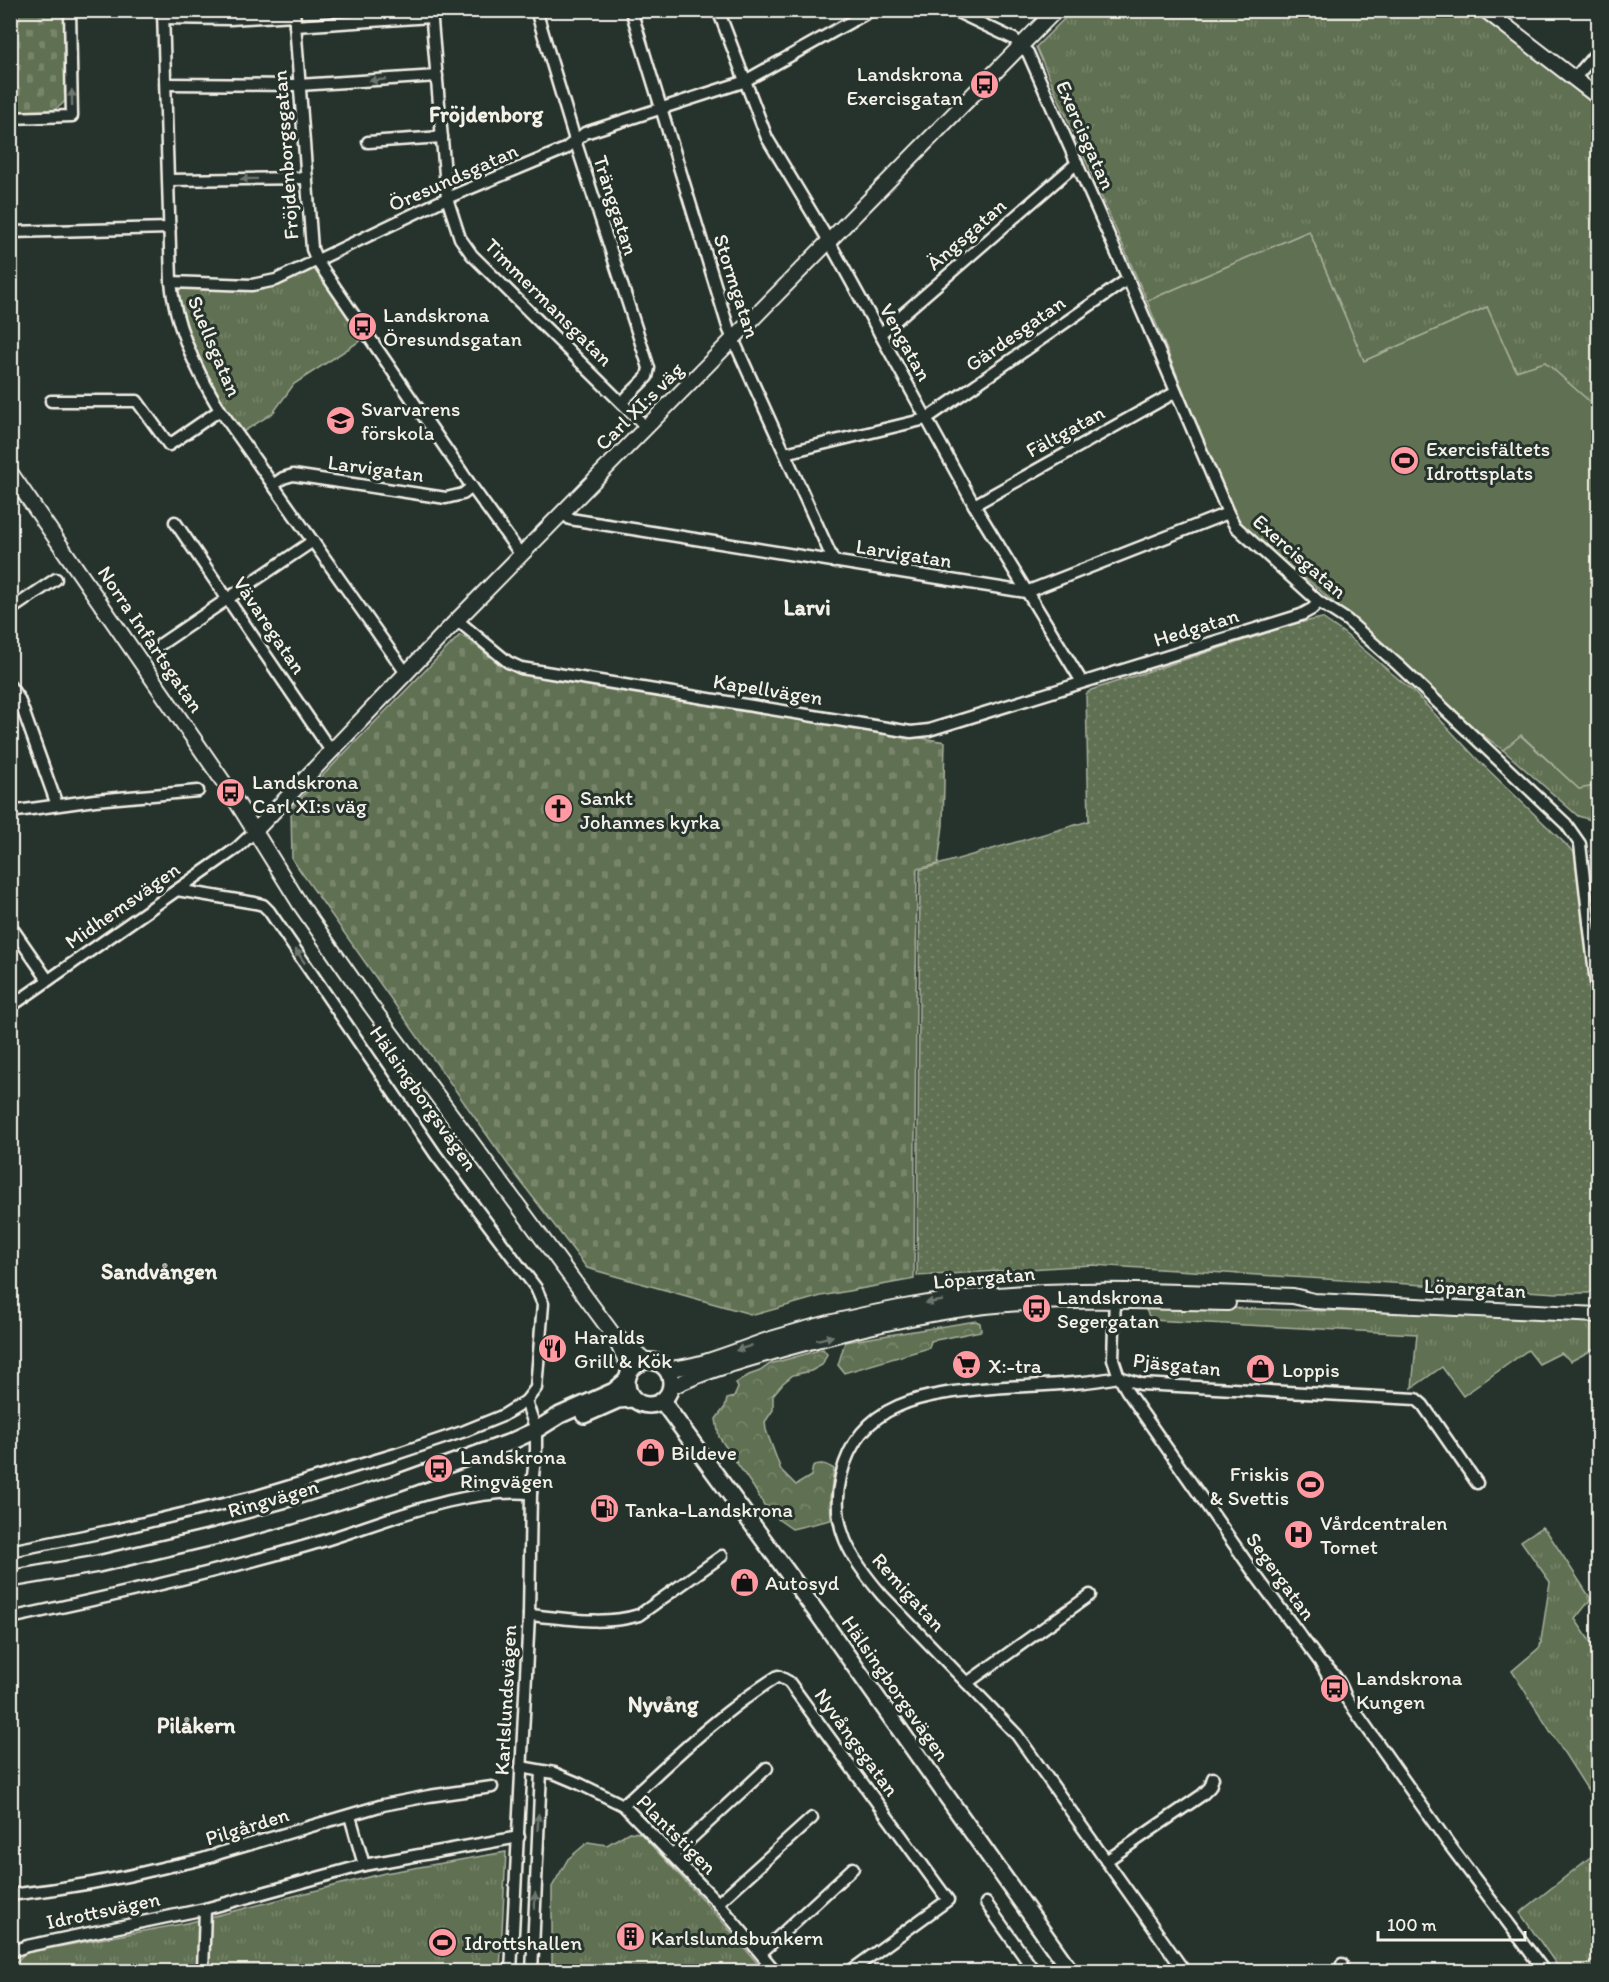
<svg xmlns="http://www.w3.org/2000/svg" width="1609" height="1982" font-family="Itim,sans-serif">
<defs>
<pattern id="grass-dots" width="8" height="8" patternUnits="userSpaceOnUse" patternTransform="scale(1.5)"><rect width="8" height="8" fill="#617052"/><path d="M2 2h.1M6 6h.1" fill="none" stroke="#78856b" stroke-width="1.8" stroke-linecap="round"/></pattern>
<pattern id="forest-crowns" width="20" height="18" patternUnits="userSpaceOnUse" patternTransform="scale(1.5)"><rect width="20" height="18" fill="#617052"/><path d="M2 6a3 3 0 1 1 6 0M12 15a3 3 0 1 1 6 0" fill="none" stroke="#78856b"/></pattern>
<pattern id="cemetery-stones" width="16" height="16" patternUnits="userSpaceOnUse" patternTransform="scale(1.5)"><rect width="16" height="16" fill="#617052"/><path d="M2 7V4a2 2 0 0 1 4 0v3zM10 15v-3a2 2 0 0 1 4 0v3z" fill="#78856b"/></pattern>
<pattern id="park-tufts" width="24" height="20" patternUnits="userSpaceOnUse" patternTransform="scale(1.5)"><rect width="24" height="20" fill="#617052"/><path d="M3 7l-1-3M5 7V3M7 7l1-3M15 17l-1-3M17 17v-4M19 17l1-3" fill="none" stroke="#78856b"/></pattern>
</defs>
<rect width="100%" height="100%" fill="#26332d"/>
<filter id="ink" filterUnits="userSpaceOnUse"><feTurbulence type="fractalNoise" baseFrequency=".0167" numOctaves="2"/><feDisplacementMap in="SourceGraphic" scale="12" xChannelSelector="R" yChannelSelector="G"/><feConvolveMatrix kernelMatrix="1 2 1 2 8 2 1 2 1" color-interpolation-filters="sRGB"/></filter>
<g filter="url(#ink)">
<polygon fill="url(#grass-dots)" stroke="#aab09d" stroke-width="1.5" points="1322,618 1344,633 1415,693 1479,761 1577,855 1598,1022 1598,1287 1589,1293 1557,1293 1092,1265 917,1276 920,870 1089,821 1086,694 1091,690 1294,624"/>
<g fill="url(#forest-crowns)" stroke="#aab09d" stroke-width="1.5">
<polygon points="976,1321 980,1323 981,1331 931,1341 929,1348 844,1373 838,1365 845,1342"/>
<path d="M823,1349l4,5 -5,11 -11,6 -18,4 -10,8 -10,12v15l-8,12 1,8 15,40 15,15 15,-9 2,-10c8,-4 13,-2 21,3l-4,28 1,23 -39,9 -13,-9 -11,-13 -4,-2 -10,-17 -35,-51 -3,-18 9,-12 2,-8 7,-2 4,-9 -2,-5 13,-8 11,-4 10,-7z"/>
</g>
<g fill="url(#cemetery-stones)" stroke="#aab09d" stroke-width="1.5">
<path d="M10,11h56l3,84c-12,23 -36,18 -58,19z"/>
<polygon points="460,635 471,641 500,665 521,672 945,742 943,825 938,864 917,869 914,1279 821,1296 754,1315 587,1268 509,1166 292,859 291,808"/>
</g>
<g fill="url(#park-tufts)" stroke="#aab09d" stroke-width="1.5">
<polygon points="1072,11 1473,11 1598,107 1598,409 1545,362 1516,371 1487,307 1364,361 1309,231 1147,301 1036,47"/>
<polygon points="317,261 369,335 294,384 273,413 238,435 202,377 171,282 252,285"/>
<polygon points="1520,735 1579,789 1593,786 1598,790 1598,837 1591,820 1578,816 1503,750"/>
<polygon points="1144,1306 1370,1312 1598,1322 1598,1354 1594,1349 1571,1361 1561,1353 1539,1364 1528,1350 1463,1396 1442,1367 1412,1388 1417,1334 1151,1320"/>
<polygon points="1542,1527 1548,1533 1591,1599 1575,1619 1598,1653 1598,1806 1512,1671 1540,1647 1550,1582 1521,1541"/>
<polygon points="629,1832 640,1833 716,1914 764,1971 552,1971 552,1887 568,1859 588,1842 607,1845"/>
<polygon points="1598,1851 1598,1971 1561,1971 1520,1913"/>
<polygon points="506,1852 500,1971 11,1972 10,1968 25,1953 187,1923 385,1873"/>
</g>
<polygon fill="#617052" stroke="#aab09d" stroke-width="1.5" points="1309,231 1364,361 1487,307 1516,371 1545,362 1598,409 1598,790 1593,786 1579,789 1521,735 1503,750 1459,717 1455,710 1310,582 1301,577 1264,545 1240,522 1232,511 1147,301"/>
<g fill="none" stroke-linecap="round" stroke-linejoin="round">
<defs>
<g id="minor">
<path d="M163,10l8,272c4,45 26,90 49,128l186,263"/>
<polyline points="294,10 312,249 317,261 472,487 521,555"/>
<polyline points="431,10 447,198 460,238 472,255 647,428"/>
<polyline points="536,10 575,140 649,368 647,377 622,402"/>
<polyline points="631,10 729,330 834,562"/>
<polyline points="718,10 767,138 830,243 974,505 1082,682"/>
<polyline points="953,10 1014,39 1028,53 1128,279 1228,513 1235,526 1319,602 1347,620 1398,665 1566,824 1580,844 1598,1000"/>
<polyline points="163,18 230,19 294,15"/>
<polyline points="295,26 431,17"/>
<polyline points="1574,79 1598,51"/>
<polyline points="166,84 299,85 437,76"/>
<polyline points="10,118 72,116 70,10"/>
<polyline points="368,142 442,137"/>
<polyline points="169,180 307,178"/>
<polyline points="10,232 170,228"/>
<polyline points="171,282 252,285 276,280 447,198 565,149 585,133 743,82 872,10"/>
<polyline points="880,334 1077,163"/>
<polyline points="51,401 137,401 169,445 220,410"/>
<polyline points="785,453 926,419 1128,279"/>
<polyline points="273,485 283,478 293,475 446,498 463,494 472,487"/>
<polyline points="974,505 1176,392"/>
<polyline points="563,513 570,519 1026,592 1228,513"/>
<polyline points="175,522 331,751"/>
<polyline points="10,610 56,579"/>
<polyline points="457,620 508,662 521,668 911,732 929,730 1301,615 1312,609 1319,602"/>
<polyline points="161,644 313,541"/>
<polyline points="10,686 19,699 57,805"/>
<polyline points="10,812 95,800 198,791"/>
<polyline points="10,925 48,980"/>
<polyline points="10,1007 237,848 254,832"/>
<polyline points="1115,1295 1113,1359 1119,1377 1127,1391 1254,1573 1320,1662 1335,1689 1346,1698 1448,1843 1545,1972"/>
<polyline points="10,1551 114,1530 257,1496 396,1454 465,1431 502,1416 526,1401 536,1388 543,1304 536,1288 436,1155 269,911 263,905 255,903 177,890"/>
<path d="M529,1615c35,3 76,11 110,0l83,-59"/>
<path d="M10,1618c100,-21 199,-44 296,-72 71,-20 151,-59 225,-53"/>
<path d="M1323,1664c12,10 18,19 23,34"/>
<polyline points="967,1683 1090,1595"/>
<polyline points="521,1767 554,1773 580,1784 623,1805 718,1903 776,1972"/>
<path d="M623,1805c49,-45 98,-93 155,-129l11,6 159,218 -99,72"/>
<polyline points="350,1816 364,1865"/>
<polyline points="673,1855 767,1768"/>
<polyline points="1106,1861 1202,1795 1210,1787 1213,1778"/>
<path d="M10,1895c53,-6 105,-15 156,-28 19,-4 36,-6 54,-14l163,-48 46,-9 63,-9"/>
<polyline points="718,1903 812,1818"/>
<polyline points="986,1903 1035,1972"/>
<polyline points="10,1952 27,1946 205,1909 364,1865 519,1837"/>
<polyline points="761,1953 853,1868"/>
<polyline points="203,1972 205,1909"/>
<polyline points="511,1972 529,1615 531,1493 536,1450 536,1430 526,1401"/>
<polyline points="532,1972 541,1771"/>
<path d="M1185,1972l-168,-237 -135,-140c-31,-36 -53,-69 -41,-119 18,-76 85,-82 151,-88 42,-3 85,-3 127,-11l22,7 275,15 7,6 54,78"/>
<polyline points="1340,1972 1342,1964"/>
</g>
<g id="tertiary">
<polyline points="1485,10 1598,97"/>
<polyline points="10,472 231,793 300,904 371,1006 612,1333 631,1370"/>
<polyline points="254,832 457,620 1056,10"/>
<polyline points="616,1336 646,1361"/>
<path d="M667,1369c35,-2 70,-19 104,-30 42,-13 85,-23 128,-31 130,-25 262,-17 394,-12l21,5 284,14"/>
<path d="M672,1387c35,-17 74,-27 111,-38 61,-17 124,-33 187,-41 85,-11 172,-7 258,-5"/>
</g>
<g id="secondary">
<circle cx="649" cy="1383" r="22"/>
<polyline points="662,1401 820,1617 1071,1972"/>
<polyline points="584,1415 618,1400 633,1399"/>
<polyline points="10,1579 98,1564 217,1536 291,1516 397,1483 508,1443 536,1430 560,1415 614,1391 627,1380"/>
</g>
</defs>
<use href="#minor" stroke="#f4f1e8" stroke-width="15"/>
<use href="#tertiary" stroke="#f4f1e8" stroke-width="18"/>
<use href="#secondary" stroke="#f4f1e8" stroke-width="20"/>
<use href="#minor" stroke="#26332d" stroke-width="10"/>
<use href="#tertiary" stroke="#26332d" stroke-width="14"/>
<use href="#secondary" stroke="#26332d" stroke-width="15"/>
</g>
<defs><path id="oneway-solid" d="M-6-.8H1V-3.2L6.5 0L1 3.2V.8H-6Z" transform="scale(1.5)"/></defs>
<g fill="#6e766e">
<use href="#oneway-solid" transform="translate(378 80) rotate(176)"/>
<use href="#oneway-solid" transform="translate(72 98) rotate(-91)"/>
<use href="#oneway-solid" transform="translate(249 179) rotate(179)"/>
<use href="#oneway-solid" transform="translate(300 956) rotate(-124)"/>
<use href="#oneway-solid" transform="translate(934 1302) rotate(171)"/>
<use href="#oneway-solid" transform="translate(825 1338) rotate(-14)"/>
<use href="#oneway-solid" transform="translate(744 1348) rotate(162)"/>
<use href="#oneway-solid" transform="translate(538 1822) rotate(-87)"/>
<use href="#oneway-solid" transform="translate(535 1901) rotate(-88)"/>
</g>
</g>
<defs>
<symbol id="bus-disc" viewBox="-11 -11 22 22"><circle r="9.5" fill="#ff9aa2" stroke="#26332d"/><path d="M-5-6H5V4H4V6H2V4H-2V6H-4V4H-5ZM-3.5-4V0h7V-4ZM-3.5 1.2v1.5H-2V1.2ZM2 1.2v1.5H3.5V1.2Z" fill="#111"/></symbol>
<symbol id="school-disc" viewBox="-11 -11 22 22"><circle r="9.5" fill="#ff9aa2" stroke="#26332d"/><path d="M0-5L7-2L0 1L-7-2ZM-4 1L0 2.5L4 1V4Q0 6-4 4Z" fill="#111"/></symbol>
<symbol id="stadium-disc" viewBox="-11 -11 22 22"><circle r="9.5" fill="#ff9aa2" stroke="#26332d"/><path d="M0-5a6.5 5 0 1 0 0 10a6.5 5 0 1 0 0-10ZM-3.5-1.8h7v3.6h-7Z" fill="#111"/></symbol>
<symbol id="church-disc" viewBox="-11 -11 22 22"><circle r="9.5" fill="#ff9aa2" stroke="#26332d"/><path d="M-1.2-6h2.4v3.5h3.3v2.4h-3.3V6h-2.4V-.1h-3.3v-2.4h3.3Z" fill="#111"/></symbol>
<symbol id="restaurant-disc" viewBox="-11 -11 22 22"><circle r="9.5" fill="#ff9aa2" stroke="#26332d"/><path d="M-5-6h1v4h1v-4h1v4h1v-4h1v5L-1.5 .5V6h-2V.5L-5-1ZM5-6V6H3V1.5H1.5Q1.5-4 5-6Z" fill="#111"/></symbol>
<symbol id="supermarket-disc" viewBox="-11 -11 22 22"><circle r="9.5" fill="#ff9aa2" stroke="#26332d"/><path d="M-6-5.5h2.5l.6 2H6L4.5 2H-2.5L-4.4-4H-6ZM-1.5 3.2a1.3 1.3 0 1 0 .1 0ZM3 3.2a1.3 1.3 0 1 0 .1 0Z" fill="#111"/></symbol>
<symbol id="shop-disc" viewBox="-11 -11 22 22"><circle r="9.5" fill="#ff9aa2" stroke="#26332d"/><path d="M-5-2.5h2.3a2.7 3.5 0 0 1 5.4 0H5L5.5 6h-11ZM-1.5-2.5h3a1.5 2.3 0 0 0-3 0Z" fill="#111"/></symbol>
<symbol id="fuel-disc" viewBox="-11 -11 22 22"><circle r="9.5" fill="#ff9aa2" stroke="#26332d"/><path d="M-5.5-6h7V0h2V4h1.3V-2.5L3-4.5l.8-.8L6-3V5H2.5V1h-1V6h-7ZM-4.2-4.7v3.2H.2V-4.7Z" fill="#111"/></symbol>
<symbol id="hospital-disc" viewBox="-11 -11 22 22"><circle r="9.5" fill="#ff9aa2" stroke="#26332d"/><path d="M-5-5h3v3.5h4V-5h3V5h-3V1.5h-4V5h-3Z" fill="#111"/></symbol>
<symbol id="building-disc" viewBox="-11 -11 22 22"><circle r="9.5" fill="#ff9aa2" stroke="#26332d"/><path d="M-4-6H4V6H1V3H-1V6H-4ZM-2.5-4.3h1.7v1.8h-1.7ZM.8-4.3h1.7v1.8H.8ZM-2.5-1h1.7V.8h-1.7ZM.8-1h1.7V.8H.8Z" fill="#111"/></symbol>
</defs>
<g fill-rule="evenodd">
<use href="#bus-disc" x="968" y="68" width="33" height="33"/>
<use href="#bus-disc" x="346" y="310" width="33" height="33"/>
<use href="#school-disc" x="324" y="404" width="33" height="33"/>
<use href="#stadium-disc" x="1388" y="444" width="33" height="33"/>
<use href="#bus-disc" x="214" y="776" width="33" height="33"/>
<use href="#church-disc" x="542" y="792" width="33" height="33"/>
<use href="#bus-disc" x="1020" y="1292" width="33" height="33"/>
<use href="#restaurant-disc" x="536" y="1332" width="33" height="33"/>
<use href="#supermarket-disc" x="950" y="1348" width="33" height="33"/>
<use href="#shop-disc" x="1244" y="1352" width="33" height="33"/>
<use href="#shop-disc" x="634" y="1436" width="33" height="33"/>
<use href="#bus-disc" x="422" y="1452" width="33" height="33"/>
<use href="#stadium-disc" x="1294" y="1468" width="33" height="33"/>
<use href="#fuel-disc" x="588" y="1492" width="33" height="33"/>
<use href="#hospital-disc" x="1282" y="1518" width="33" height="33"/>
<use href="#shop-disc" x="728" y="1566" width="33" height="33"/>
<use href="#bus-disc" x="1318" y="1672" width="33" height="33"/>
<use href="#building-disc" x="614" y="1920" width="33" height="33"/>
<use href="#stadium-disc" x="426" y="1926" width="33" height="33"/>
</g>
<g text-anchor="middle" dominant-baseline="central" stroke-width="6" stroke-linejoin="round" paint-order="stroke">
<g font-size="21" fill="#f4f1e8" stroke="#26332d" text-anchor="start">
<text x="963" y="73" text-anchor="end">Landskrona<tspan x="963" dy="24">Exercisgatan</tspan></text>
<text x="383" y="314">Landskrona<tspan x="383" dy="24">Öresundsgatan</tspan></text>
<text x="361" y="408">Svarvarens<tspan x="361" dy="24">förskola</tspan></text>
<text x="1426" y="448">Exercisfältets<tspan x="1426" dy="24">Idrottsplats</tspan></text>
<text x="252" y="781">Landskrona<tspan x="252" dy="24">Carl XI:s väg</tspan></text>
<text x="580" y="797">Sankt<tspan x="580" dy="24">Johannes kyrka</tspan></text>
<text x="1057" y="1296">Landskrona<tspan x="1057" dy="24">Segergatan</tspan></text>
<text x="574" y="1336">Haralds<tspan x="574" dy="24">Grill &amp; Kök</tspan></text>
<text x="988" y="1365">X:-tra</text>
<text x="1282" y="1369">Loppis</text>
<text x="671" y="1452">Bildeve</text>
<text x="460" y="1456">Landskrona<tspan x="460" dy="24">Ringvägen</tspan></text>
<text x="1289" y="1473" text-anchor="end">Friskis<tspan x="1289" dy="24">&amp; Svettis</tspan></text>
<text x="625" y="1509">Tanka-Landskrona</text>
<text x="1320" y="1522">Vårdcentralen<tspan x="1320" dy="24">Tornet</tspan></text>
<text x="765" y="1582">Autosyd</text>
<text x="1356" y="1677">Landskrona<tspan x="1356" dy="24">Kungen</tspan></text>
<text x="651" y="1937">Karlslundsbunkern</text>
<text x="464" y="1942">Idrottshallen</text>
</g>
<g font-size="21" fill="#f4f1e8" stroke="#26332d">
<text transform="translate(1086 135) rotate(66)">Exercisgatan</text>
<text transform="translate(285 155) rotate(-94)">Fröjdenborgsgatan</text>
<text transform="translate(453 177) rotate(-24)">Öresundsgatan</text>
<text transform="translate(616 205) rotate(72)">Tränggatan</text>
<text transform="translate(966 234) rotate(-41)">Ängsgatan</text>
<text transform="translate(737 286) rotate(72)">Stormgatan</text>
<text transform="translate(549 302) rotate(45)">Timmermansgatan</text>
<text transform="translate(1015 333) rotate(-35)">Gärdesgatan</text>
<text transform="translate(906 342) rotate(61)">Vengatan</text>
<text transform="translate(215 346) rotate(67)">Suellsgatan</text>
<text transform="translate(639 406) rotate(-45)">Carl XI:s väg</text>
<text transform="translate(1065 431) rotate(-29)">Fältgatan</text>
<text transform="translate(376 468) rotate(8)">Larvigatan</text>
<text transform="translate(904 553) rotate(9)">Larvigatan</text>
<text transform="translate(1300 556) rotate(41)">Exercisgatan</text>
<text transform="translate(270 625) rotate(56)">Vävaregatan</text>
<text transform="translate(1196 627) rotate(-17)">Hedgatan</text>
<text transform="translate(151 639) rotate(56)">Norra Infartsgatan</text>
<text transform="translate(768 689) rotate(9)">Kapellvägen</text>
<text transform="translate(122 905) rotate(-35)">Midhemsvägen</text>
<text transform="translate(424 1098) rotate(55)">Hälsingborgsvägen</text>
<text transform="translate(984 1277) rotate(-5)">Löpargatan</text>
<text transform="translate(1475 1288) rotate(3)">Löpargatan</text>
<text transform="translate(1177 1364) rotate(6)">Pjäsgatan</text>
<text transform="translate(273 1498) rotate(-16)">Ringvägen</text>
<text transform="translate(1281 1576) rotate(54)">Segergatan</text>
<text transform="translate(909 1592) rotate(48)">Remigatan</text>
<text transform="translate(896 1688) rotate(55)">Hälsingborgsvägen</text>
<text transform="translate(505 1700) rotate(-87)">Karlslundsvägen</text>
<text transform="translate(857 1742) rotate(54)">Nyvångsgatan</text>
<text transform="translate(247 1826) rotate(-17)">Pilgården</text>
<text transform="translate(677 1834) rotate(45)">Plantstigen</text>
<text transform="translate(103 1910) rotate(-12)">Idrottsvägen</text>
</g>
<g font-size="22" font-weight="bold" fill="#f4f1e8" stroke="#26332d">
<text x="486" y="114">Fröjdenborg</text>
<text x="807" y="607">Larvi</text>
<text x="159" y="1271">Sandvången</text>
<text x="663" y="1704">Nyvång</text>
<text x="196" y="1725">Pilåkern</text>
</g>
</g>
<rect width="1609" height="1982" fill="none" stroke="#26332d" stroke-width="36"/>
<rect x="18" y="18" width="1573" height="1946" fill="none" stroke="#f4f1e8" stroke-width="2" filter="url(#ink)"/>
<path d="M1378 1931v9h147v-9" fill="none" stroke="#f4f1e8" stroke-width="3"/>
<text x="1387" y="1931" font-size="18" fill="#f4f1e8" stroke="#26332d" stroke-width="4.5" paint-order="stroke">100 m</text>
</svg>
